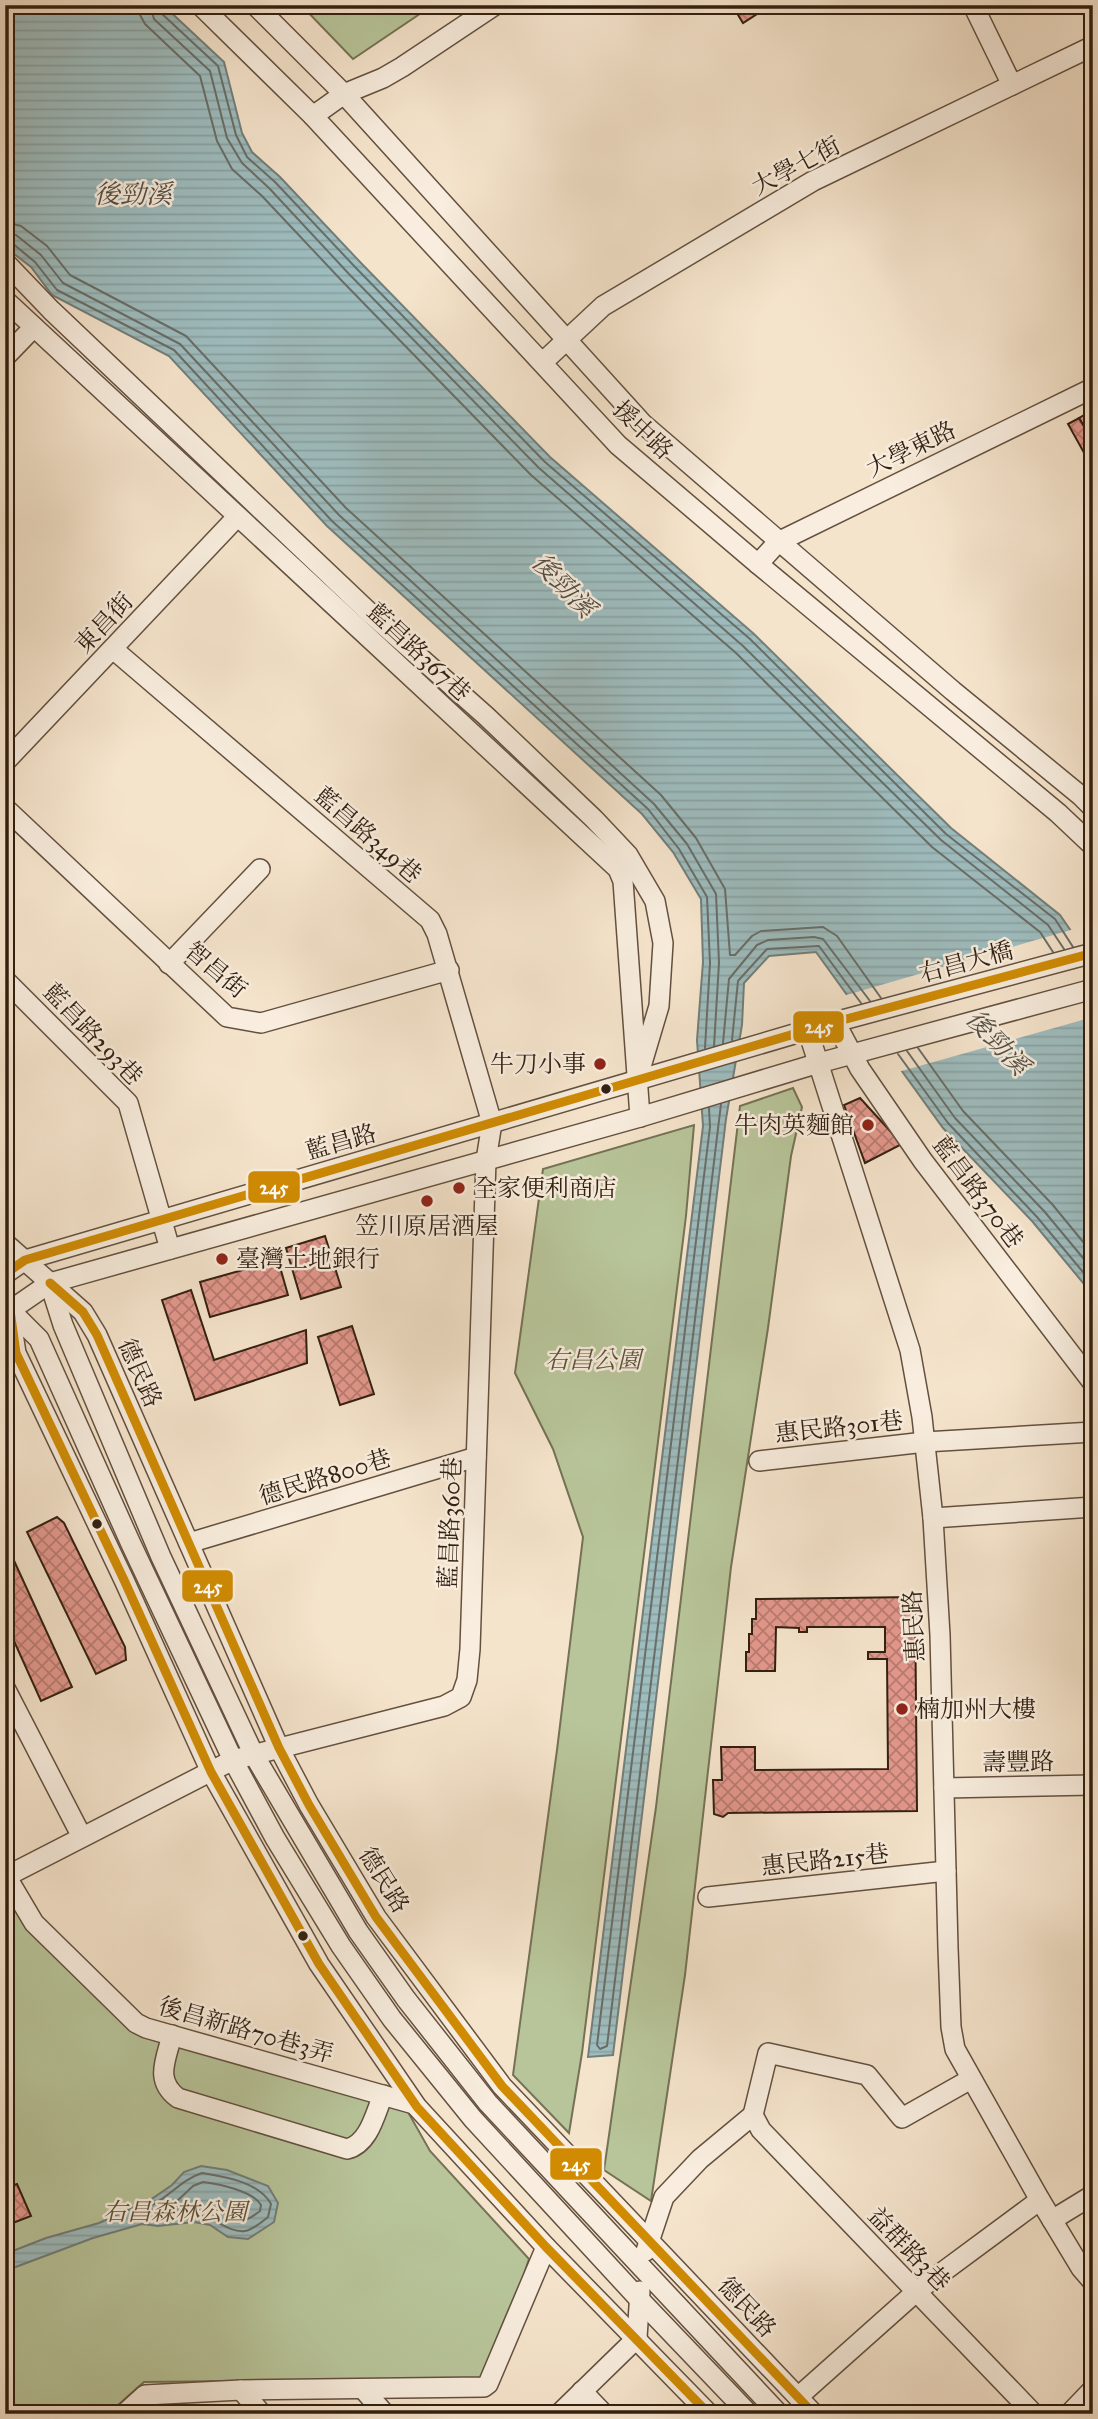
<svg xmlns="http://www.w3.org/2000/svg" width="1098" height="2419" font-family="'IM FELL Great Primer','Noto Serif TC',serif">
<defs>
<pattern id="water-rules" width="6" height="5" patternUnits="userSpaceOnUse" patternTransform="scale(1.75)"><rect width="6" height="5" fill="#9ebdbf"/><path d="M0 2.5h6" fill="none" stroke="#89a2a3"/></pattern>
<pattern id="building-cross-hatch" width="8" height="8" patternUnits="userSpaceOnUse" patternTransform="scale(1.75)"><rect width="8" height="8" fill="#e4988d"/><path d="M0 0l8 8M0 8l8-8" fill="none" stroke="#b97b72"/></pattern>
</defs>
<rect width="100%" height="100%" fill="#f5e4cc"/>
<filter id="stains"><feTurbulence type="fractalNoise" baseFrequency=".00286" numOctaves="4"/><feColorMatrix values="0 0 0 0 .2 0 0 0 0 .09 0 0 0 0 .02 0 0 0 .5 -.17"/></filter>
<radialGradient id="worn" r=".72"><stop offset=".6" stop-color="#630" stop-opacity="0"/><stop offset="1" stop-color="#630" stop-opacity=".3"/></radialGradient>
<g fill="#b8c59a" stroke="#757255" stroke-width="2">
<polygon points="301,5 433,5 353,59"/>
<polygon points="793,1088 802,1107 791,1156 768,1328 731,1567 685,1975 651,2201 604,2170 656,1807 740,1106"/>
<polygon points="694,1125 686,1216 582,2053 569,2133 513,2075 557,1750 583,1537 553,1449 515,1373 543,1169"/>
<polygon points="5,1873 50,1950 148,2030 399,2096 430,2151 529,2259 490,2378 144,2382 108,2414 5,2414"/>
</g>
<g fill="url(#water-rules)" stroke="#737e79" stroke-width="2">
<polygon points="5,5 163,5 224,62 242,133 252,152 280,177 361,263 550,457 754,634 951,828 1060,915 1093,963 1093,1295 1032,1221 943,1128 816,952 769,956 744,983 742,1025 726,1119 613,2055 588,2057 703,1126 697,1040 703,962 701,899 673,852 642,814 327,526 169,356 52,295 31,267 5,247"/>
<polygon points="201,2166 227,2170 268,2186 278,2203 274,2222 248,2239 228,2237 210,2225 194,2222 158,2226 142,2224 93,2238 5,2271 5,2254 46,2238 99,2223 150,2200 172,2185 184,2172"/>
</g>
<polygon fill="#f5e4cc" points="1074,929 1093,957 1093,1017 898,1072 843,996"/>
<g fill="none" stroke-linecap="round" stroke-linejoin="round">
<g stroke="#686e68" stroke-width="2">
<polyline points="139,5 140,15 145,24 200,76 217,141 232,169 262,196 342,281 531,475 736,653 932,847 1040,932 1053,952"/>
<polyline points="150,5 154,19 210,71 227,138 242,163 269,188 349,274 539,468 743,646 941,840 1048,925 1064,949"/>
<polyline points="158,5 161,13 218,66 236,135 247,157 275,182 356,268 545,462 750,639 946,834 1055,919 1073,947"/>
<polyline points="5,222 21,226 47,246 70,275 186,336 346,508 661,795 696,838 725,889 730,955 735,955 752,936 761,931 823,927 837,936 881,998"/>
<polyline points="5,233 16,235 41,255 63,283 180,344 339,515 654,804 687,844 716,894 719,963 714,1046"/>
<polyline points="5,242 12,243 35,262 57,290 174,350 332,521 648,809 679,849 707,897 710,963 705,1048"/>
<polyline points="732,1040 738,981 767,949 819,946 861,1003"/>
<polyline points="723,1043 729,979 757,945 768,940 814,937 823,939 870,1001"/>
<polyline points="918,1048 963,1111 1052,1204 1093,1254"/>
<polyline points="907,1051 955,1118 1044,1211 1093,1270"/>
<polyline points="898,1054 948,1123 1037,1217 1093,1284"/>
<polyline points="709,1108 710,1127 597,2045 600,2049 607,2046 721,1104"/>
<path d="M202,2173c24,4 57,9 69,31l-3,13c-6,5 -16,13 -23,14 -16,2 -30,-13 -46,-16 -19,-3 -39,7 -59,1l1,-5c25,-10 39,-31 61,-38z"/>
<path d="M203,2182c16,2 50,9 58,23l-1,6c-27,21 -25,3 -50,-3 -12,-2 -24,0 -34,-2v-4l17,-16z"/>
</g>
</g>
<g fill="url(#building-cross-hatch)" stroke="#321f10" stroke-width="2">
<polygon points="732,5 771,5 743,23"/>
<polygon points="1091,411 1093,415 1093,442 1079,418"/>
<polygon points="1079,418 1093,442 1093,469 1068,424"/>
<polygon points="860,1098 902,1144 865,1163 844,1105"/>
<polygon points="325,1236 341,1287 301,1299 286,1248"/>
<polygon points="278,1260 288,1295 210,1317 200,1282"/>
<polygon points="191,1290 214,1360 306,1330 307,1363 195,1400 162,1300"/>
<polygon points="352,1326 374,1394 340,1405 318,1337"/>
<polygon points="57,1517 64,1523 125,1647 126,1660 96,1674 27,1532"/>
<polygon points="5,1541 72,1687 41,1701 5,1621"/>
<polygon points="915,1597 917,1811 728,1813 723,1817 714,1814 713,1780 722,1780 721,1747 755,1747 755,1770 888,1769 887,1659 868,1659 868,1652 885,1652 885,1627 807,1627 807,1632 799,1632 799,1628 776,1627 775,1671 746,1671 746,1652 749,1652 749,1634 752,1634 752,1619 756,1619 756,1599"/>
<polygon points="5,2176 11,2186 17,2184 31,2216 5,2226"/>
</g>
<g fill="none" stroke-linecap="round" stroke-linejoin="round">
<defs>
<g id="minor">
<polyline points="200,5 313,116 618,445 758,564 1058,813 1093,846"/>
<polyline points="255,5 344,94 642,423 953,691 1081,796 1093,808"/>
<polyline points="973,5 1012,85"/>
<polyline points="1090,5 1093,11"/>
<polyline points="313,116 344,94 383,78 402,67 495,5"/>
<polyline points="5,262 51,310 372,615 486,716 594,819 628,855 655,901 663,943 659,1006 637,1080"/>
<polyline points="5,300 618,869 623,881 640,1117"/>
<polyline points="5,357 34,327"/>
<polyline points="543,362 603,306 813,181 1093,46"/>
<polyline points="758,564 778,542 1093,388"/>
<polyline points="5,762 237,517"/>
<polyline points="5,808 227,1017 261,1023 449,970"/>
<polyline points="169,964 260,869"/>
<polyline points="5,980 128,1103 170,1249"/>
<polyline points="835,1022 860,1069 923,1161 1093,1383"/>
<polyline points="808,1031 910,1350 922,1417 933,1518 940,1635 948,1948 951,2027 955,2049 1040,2200 1081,2268 1093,2282"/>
<polyline points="5,1243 83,1312 97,1335 279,1748 309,1805 376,1917 502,2086 814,2414"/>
<polyline points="5,1274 25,1260 835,1022 1093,953"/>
<polyline points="50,1284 63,1325 161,1557 254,1755 358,1931 406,1999 488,2103 779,2414"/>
<polyline points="9,1308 16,1353 124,1580 211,1772 319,1964 417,2107 546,2247 709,2414"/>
<polyline points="10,1310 39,1339 131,1544 233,1760 275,1838 341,1946 392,2019 473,2119 639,2299 749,2414"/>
<polyline points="5,1314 50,1283 640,1117 819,1063 1093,989"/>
<polyline points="759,1461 925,1442 1093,1432"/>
<polyline points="933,1518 1093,1507"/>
<polyline points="189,1543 476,1457"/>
<polyline points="5,1688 82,1837"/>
<polyline points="944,1788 1093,1785"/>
<polyline points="5,1874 34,1923 136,2023 146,2028 414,2104"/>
<polyline points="7,1876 233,1760 444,1706 461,1697 467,1680 470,1649 486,1160 492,1123 437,934 430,920 113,649"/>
<polyline points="708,1897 946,1871"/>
<path d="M172,2035c-6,25 -18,45 6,63l169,51c22,-5 28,-35 36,-54"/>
<polyline points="753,2115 761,2130 1034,2414"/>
<polyline points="753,2115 768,2053 867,2075 902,2118 971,2079"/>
<polyline points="1052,2220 1093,2195"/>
<polyline points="646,2251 664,2197 700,2159 753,2115"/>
<polyline points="363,2389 385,2414"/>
<polyline points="241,2390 262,2414"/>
<polyline points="582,2391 604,2414"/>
<polyline points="798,2397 917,2291 1040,2200"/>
<polyline points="124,2414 145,2395 241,2390 484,2387 488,2384 546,2247"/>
<polyline points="559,2414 637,2338 640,2291"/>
<polyline points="1069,2414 1093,2389"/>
</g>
</defs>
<use href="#minor" stroke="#63503f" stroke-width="22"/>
<use href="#minor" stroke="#f8edde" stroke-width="19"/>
<defs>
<g id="bus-1">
<polyline points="5,1274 25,1260 835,1022 1093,953"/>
<polyline points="50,1283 83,1312 97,1335 279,1748 309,1805 376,1917 502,2086 814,2414"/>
<polyline points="5,1300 10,1310 16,1353 124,1580 211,1772 319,1964 417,2107 546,2247 709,2414"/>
</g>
</defs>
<use href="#bus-1" stroke="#f8edde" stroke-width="14"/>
<use href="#bus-1" stroke="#d08b03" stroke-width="9"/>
</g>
<g fill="#8f2418" stroke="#f8edde" stroke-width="2.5">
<circle cx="600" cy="1064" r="7"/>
<circle cx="868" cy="1125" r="7"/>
<circle cx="459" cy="1188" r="7"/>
<circle cx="427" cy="1201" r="7"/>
<circle cx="222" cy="1259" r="7"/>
<circle cx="902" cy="1709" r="7"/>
</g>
<g fill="#321f10" stroke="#f8edde" stroke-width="2.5">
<circle cx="606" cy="1089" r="6"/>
<circle cx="97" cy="1524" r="6"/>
<circle cx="303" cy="1936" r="6"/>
</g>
<g text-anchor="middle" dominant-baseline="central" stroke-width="5" stroke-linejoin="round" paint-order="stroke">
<g font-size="24" fill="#321f10" stroke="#f8edde">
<text transform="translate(796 166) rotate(-28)">大學七街</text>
<text transform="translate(643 430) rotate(44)">援中路</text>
<text transform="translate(911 449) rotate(-26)">大學東路</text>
<text transform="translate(104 623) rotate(-47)">東昌街</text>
<text transform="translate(419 652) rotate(43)">藍昌路367巷</text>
<text transform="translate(368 835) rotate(41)">藍昌路349巷</text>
<text transform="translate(966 962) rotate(-15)">右昌大橋</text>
<text transform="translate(216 970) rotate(40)">智昌街</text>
<text transform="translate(93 1034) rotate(46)">藍昌路293巷</text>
<text transform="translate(341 1142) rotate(-16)">藍昌路</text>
<text transform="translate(978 1192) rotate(53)">藍昌路370巷</text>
<text transform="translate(140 1373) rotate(66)">德民路</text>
<text transform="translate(839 1427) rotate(-6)">惠民路301巷</text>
<text transform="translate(325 1477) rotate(-17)">德民路800巷</text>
<text transform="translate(450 1523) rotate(-88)">藍昌路360巷</text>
<text transform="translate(914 1626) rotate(-93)">惠民路</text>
<text transform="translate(1018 1762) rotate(-1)">壽豐路</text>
<text transform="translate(825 1860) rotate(-6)">惠民路215巷</text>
<text transform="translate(384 1880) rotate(58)">德民路</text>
<text transform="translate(246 2030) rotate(16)">後昌新路70巷3弄</text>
<text transform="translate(909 2249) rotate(46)">益群路3巷</text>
<text transform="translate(747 2307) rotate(47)">德民路</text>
</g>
<g font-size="24" fill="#321f10" stroke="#f8edde" text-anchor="start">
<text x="586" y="1064" text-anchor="end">牛刀小事</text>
<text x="854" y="1125" text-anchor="end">牛肉英麵館</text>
<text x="473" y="1188">全家便利商店</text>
<text x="427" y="1226" text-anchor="middle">笠川原居酒屋</text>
<text x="236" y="1259">臺灣土地銀行</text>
<text x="916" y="1709">楠加州大樓</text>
</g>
<g font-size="24" font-style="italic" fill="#5a5139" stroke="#f8edde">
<text x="593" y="1360">右昌公園</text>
<text x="175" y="2212">右昌森林公園</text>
</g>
<g font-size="26" font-style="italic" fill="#524e45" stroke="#f8edde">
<text x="133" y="194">後勁溪</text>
<text transform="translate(564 585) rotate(46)">後勁溪</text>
<text transform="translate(998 1042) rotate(47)">後勁溪</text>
</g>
</g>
<g stroke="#f8edde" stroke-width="2.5">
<rect x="792" y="1010" width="53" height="34" rx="7" fill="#d08b03"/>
<rect x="247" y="1170" width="54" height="34" rx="7" fill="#d08b03"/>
<rect x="181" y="1569" width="53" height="34" rx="7" fill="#d08b03"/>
<rect x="549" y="2147" width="54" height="34" rx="7" fill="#d08b03"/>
</g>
<g font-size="19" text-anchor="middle" font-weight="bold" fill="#fff">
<text x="819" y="1033">245</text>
<text x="274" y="1194">245</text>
<text x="208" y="1593">245</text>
<text x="576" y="2171">245</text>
</g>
<rect width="1098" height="2419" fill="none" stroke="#f5e4cc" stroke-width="28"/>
<rect x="7" y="7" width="1084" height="2405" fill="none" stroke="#321f10" stroke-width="3.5"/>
<rect x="14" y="14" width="1070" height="2391" fill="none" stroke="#321f10" stroke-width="2"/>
<rect width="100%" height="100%" filter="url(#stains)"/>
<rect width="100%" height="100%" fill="url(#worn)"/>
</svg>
